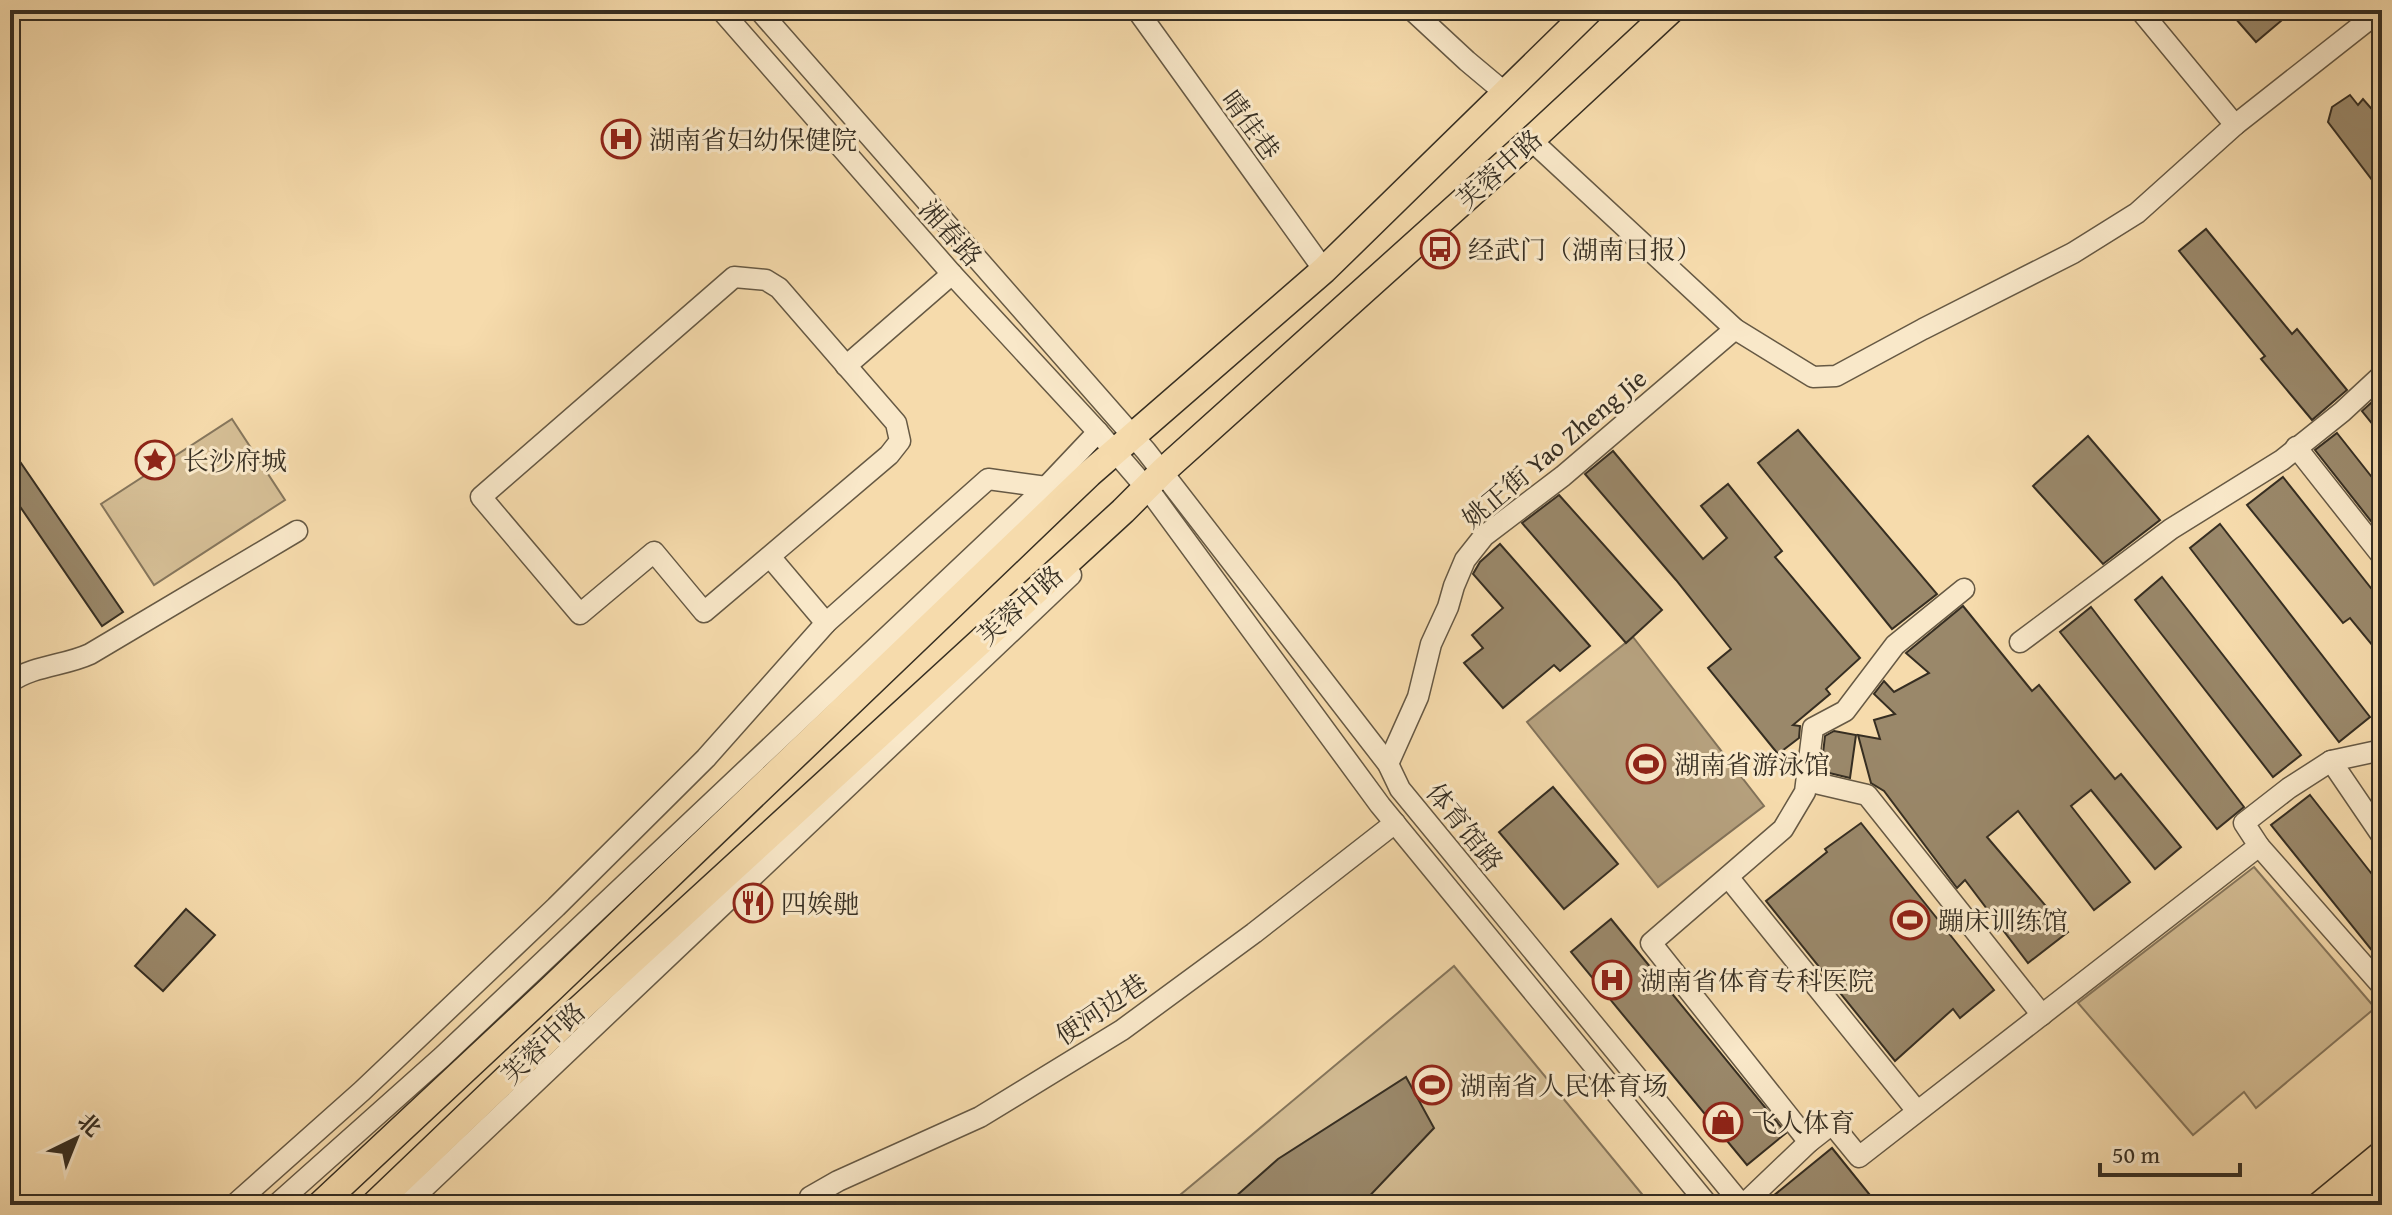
<svg xmlns="http://www.w3.org/2000/svg" width="2392" height="1215" font-family="'Gentium Book Plus','Noto Serif SC',serif">
<rect width="100%" height="100%" fill="#f6dbac"/>
<filter id="stains"><feTurbulence type="fractalNoise" baseFrequency=".0025" numOctaves="4"/><feColorMatrix values="0 0 0 0 .2 0 0 0 0 .09 0 0 0 0 .02 0 0 0 .5 -.17"/></filter>
<radialGradient id="worn" r=".72"><stop offset=".6" stop-color="#630" stop-opacity="0"/><stop offset="1" stop-color="#630" stop-opacity=".3"/></radialGradient>
<g fill="#d5be95" stroke="#86765c" stroke-width="2">
<polygon points="232,419 285,500 154,585 101,504"/>
<polygon points="2254,867 2375,1008 2256,1108 2244,1092 2193,1135 2078,1003"/>
<polygon points="1454,966 1651,1205 1168,1205"/>
</g>
<polygon fill="#b5a07d" stroke="#827259" stroke-width="2" points="1633,637 1764,806 1658,887 1527,722"/>
<g fill="#9a886a" stroke="#362e22" stroke-width="2">
<polygon points="2228,10 2294,10 2256,42"/>
<polygon points="2350,95 2358,105 2363,99 2376,114 2382,110 2382,193 2328,122 2332,107"/>
<polygon points="2206,229 2292,334 2297,329 2347,390 2312,420 2261,359 2265,356 2179,251"/>
<polygon points="2382,393 2382,436 2362,411"/>
<polygon points="1798,430 1937,594 1892,629 1758,463"/>
<polygon points="2337,433 2382,490 2382,535 2315,450"/>
<polygon points="2088,436 2160,520 2103,564 2033,486"/>
<polygon points="10,447 123,612 102,626 10,492"/>
<polygon points="1613,451 1703,559 1727,538 1701,506 1728,484 1782,551 1775,557 1860,658 1826,689 1830,694 1793,725 1800,726 1799,738 1778,754 1708,668 1731,649 1676,580 1585,474"/>
<polygon points="2283,477 2382,602 2382,657 2350,618 2343,623 2247,505"/>
<polygon points="1559,495 1662,610 1626,643 1522,523"/>
<polygon points="2220,524 2370,717 2339,742 2190,548"/>
<polygon points="1500,544 1590,646 1560,671 1554,665 1503,708 1464,663 1483,648 1472,635 1503,608 1473,574 1480,562"/>
<polygon points="2162,577 2301,755 2273,777 2135,600"/>
<polygon points="1963,606 2032,691 2039,685 2115,779 2121,774 2181,847 2155,869 2091,790 2071,806 2130,882 2094,910 2018,811 1987,837 2068,932 2028,963 1965,880 1957,888 1884,791 1871,783 1858,735 1880,739 1874,720 1895,714 1874,694 1884,681 1894,692 1929,673 1906,653"/>
<polygon points="2091,607 2244,807 2217,829 2060,632"/>
<polygon points="1834,731 1856,735 1850,778 1821,771 1825,736"/>
<polygon points="1553,787 1618,864 1564,909 1499,832"/>
<polygon points="2310,795 2382,887 2382,963 2271,825"/>
<polygon points="1861,823 1994,990 1960,1018 1953,1009 1895,1061 1766,901 1827,852 1825,849"/>
<polygon points="186,909 215,935 163,991 135,966"/>
<polygon points="1611,919 1786,1133 1747,1165 1571,952"/>
<polygon points="1406,1077 1434,1128 1361,1205 1226,1205 1278,1159"/>
<polygon points="1832,1148 1878,1205 1762,1205"/>
</g>
<g fill="none" stroke-linecap="round" stroke-linejoin="round">
<defs>
<g id="minor">
<polyline points="721,10 952,274 1098,432 1154,497 1380,805 1708,1205"/>
<polyline points="759,10 1146,451 1388,764 1400,789 1742,1205"/>
<polyline points="1137,10 1324,270"/>
<polyline points="1412,10 1467,61 1504,92"/>
<polyline points="2140,10 2235,125"/>
<polyline points="1531,140 1735,329 1813,377 1836,376 1923,329 2073,253 2137,213 2235,125 2381,10"/>
<polygon points="734,277 766,280 779,288 896,423 900,441 889,455 704,612 654,552 580,614 481,497"/>
<polyline points="846,366 952,274"/>
<polyline points="2296,447 2382,556"/>
<polyline points="771,558 826,623"/>
<polyline points="2020,642 2171,529 2282,460 2342,412 2382,375"/>
<path d="M10,682c25,-17 54,-16 80,-28l207,-123"/>
<polyline points="2331,761 2382,750"/>
<polyline points="1388,764 1418,697 1431,644 1448,607 1454,586 1465,560 1484,536 1563,476 1735,329"/>
<polyline points="1807,781 1867,795 2042,1015"/>
<polyline points="2259,846 2382,986"/>
<polyline points="1728,877 1917,1111"/>
<polyline points="1809,1142 1651,943 1783,829 1805,792 1813,728 1845,711 1895,645 1964,589"/>
<polyline points="810,1197 838,1181 980,1117 1122,1030 1254,933 1395,823"/>
<polyline points="234,1205 362,1091 556,907 706,758 826,623 988,479 1046,487"/>
<polyline points="276,1205 442,1057 1046,487 1098,432"/>
<polyline points="406,1205 1071,575"/>
<polyline points="1743,1205 1809,1142 1832,1124 1859,1157 2259,846 2244,823 2289,788 2331,761 2382,836"/>
</g>
<g id="major">
<polyline points="320,1205 551,989 1089,474 1324,270 1590,10"/>
<polyline points="374,1205 576,1012 1123,511 1163,471 1531,140 1671,10"/>
<polyline points="2320,1205 2382,1154"/>
<polyline points="2351,1205 2382,1180"/>
</g>
</defs>
<use href="#minor" stroke="#665944" stroke-width="23"/>
<use href="#major" stroke="#362e22" stroke-width="29"/>
<use href="#minor" stroke="#f9e8c9" stroke-width="20"/>
<use href="#major" stroke="#f6dbac" stroke-width="26"/>
</g>
<defs>
<symbol id="hospital-ring" viewBox="-11 -11 22 22"><circle r="9.5" fill="#f9e8c9" stroke="#8f2418" stroke-width="1.5"/><path d="M-5-5h3v3.5h4V-5h3V5h-3V1.5h-4V5h-3Z" fill="#8f2418"/></symbol>
<symbol id="bus-ring" viewBox="-11 -11 22 22"><circle r="9.5" fill="#f9e8c9" stroke="#8f2418" stroke-width="1.5"/><path d="M-5-6H5V4H4V6H2V4H-2V6H-4V4H-5ZM-3.5-4V0h7V-4ZM-3.5 1.2v1.5H-2V1.2ZM2 1.2v1.5H3.5V1.2Z" fill="#8f2418"/></symbol>
<symbol id="sight-ring" viewBox="-11 -11 22 22"><circle r="9.5" fill="#f9e8c9" stroke="#8f2418" stroke-width="1.5"/><path d="M0-6L1.8-2.2L6-1.7L2.9 1.2L3.7 5.4L0 3.3L-3.7 5.4L-2.9 1.2L-6-1.7L-1.8-2.2Z" fill="#8f2418"/></symbol>
<symbol id="stadium-ring" viewBox="-11 -11 22 22"><circle r="9.5" fill="#f9e8c9" stroke="#8f2418" stroke-width="1.5"/><path d="M0-5a6.5 5 0 1 0 0 10a6.5 5 0 1 0 0-10ZM-3.5-1.8h7v3.6h-7Z" fill="#8f2418"/></symbol>
<symbol id="restaurant-ring" viewBox="-11 -11 22 22"><circle r="9.5" fill="#f9e8c9" stroke="#8f2418" stroke-width="1.5"/><path d="M-5-6h1v4h1v-4h1v4h1v-4h1v5L-1.5 .5V6h-2V.5L-5-1ZM5-6V6H3V1.5H1.5Q1.5-4 5-6Z" fill="#8f2418"/></symbol>
<symbol id="shop-ring" viewBox="-11 -11 22 22"><circle r="9.5" fill="#f9e8c9" stroke="#8f2418" stroke-width="1.5"/><path d="M-5-2.5h2.3a2.7 3.5 0 0 1 5.4 0H5L5.5 6h-11ZM-1.5-2.5h3a1.5 2.3 0 0 0-3 0Z" fill="#8f2418"/></symbol>
</defs>
<g fill-rule="evenodd">
<use href="#hospital-ring" x="599" y="117" width="44" height="44"/>
<use href="#bus-ring" x="1418" y="227" width="44" height="44"/>
<use href="#sight-ring" x="133" y="438" width="44" height="44"/>
<use href="#stadium-ring" x="1624" y="742" width="44" height="44"/>
<use href="#restaurant-ring" x="731" y="881" width="44" height="44"/>
<use href="#stadium-ring" x="1888" y="898" width="44" height="44"/>
<use href="#hospital-ring" x="1590" y="958" width="44" height="44"/>
<use href="#stadium-ring" x="1410" y="1063" width="44" height="44"/>
<use href="#shop-ring" x="1701" y="1100" width="44" height="44"/>
</g>
<g text-anchor="middle" dominant-baseline="central" stroke-width="6" stroke-linejoin="round" paint-order="stroke">
<g font-size="26" fill="#362e22" stroke="#f9e8c9">
<text transform="translate(1251 125) rotate(54)">晴佳巷</text>
<text transform="translate(1499 169) rotate(-42)">芙蓉中路</text>
<text transform="translate(951 233) rotate(48)">湘春路</text>
<text transform="translate(1554 448) rotate(-40)">姚正街 Yao Zheng Jie</text>
<text transform="translate(1020 605) rotate(-42)">芙蓉中路</text>
<text transform="translate(1465 827) rotate(51)">体育馆路</text>
<text transform="translate(1101 1009) rotate(-34)">便河边巷</text>
<text transform="translate(543 1043) rotate(-44)">芙蓉中路</text>
</g>
<g font-size="26" fill="#362e22" stroke="#f9e8c9" text-anchor="start">
<text x="649" y="139">湖南省妇幼保健院</text>
<text x="1468" y="249">经武门（湖南日报）</text>
<text x="183" y="460">长沙府城</text>
<text x="1674" y="764">湖南省游泳馆</text>
<text x="781" y="903">四娭毑</text>
<text x="1938" y="920">蹦床训练馆</text>
<text x="1640" y="980">湖南省体育专科医院</text>
<text x="1460" y="1085">湖南省人民体育场</text>
<text x="1751" y="1122">飞人体育</text>
</g>
</g>
<rect width="2392" height="1215" fill="none" stroke="#f6dbac" stroke-width="40"/>
<rect x="12" y="12" width="2368" height="1191" fill="none" stroke="#362e22" stroke-width="4"/>
<rect x="20" y="20" width="2352" height="1175" fill="none" stroke="#362e22" stroke-width="2"/>
<g transform="translate(76 1139) rotate(43)" stroke="#f9e8c9" stroke-width="6" paint-order="stroke">
<path d="M0-6L14 30L0 20L-14 30Z" fill="#362e22"/>
<text y="-12" font-size="22" font-weight="bold" text-anchor="middle" fill="#362e22">北</text>
</g>
<path d="M2100 1163v12h140v-12" fill="none" stroke="#362e22" stroke-width="4"/>
<text x="2112" y="1163" font-size="24" fill="#362e22" stroke="#f9e8c9" stroke-width="6" paint-order="stroke">50 m</text>
<rect width="100%" height="100%" filter="url(#stains)"/>
<rect width="100%" height="100%" fill="url(#worn)"/>
</svg>
